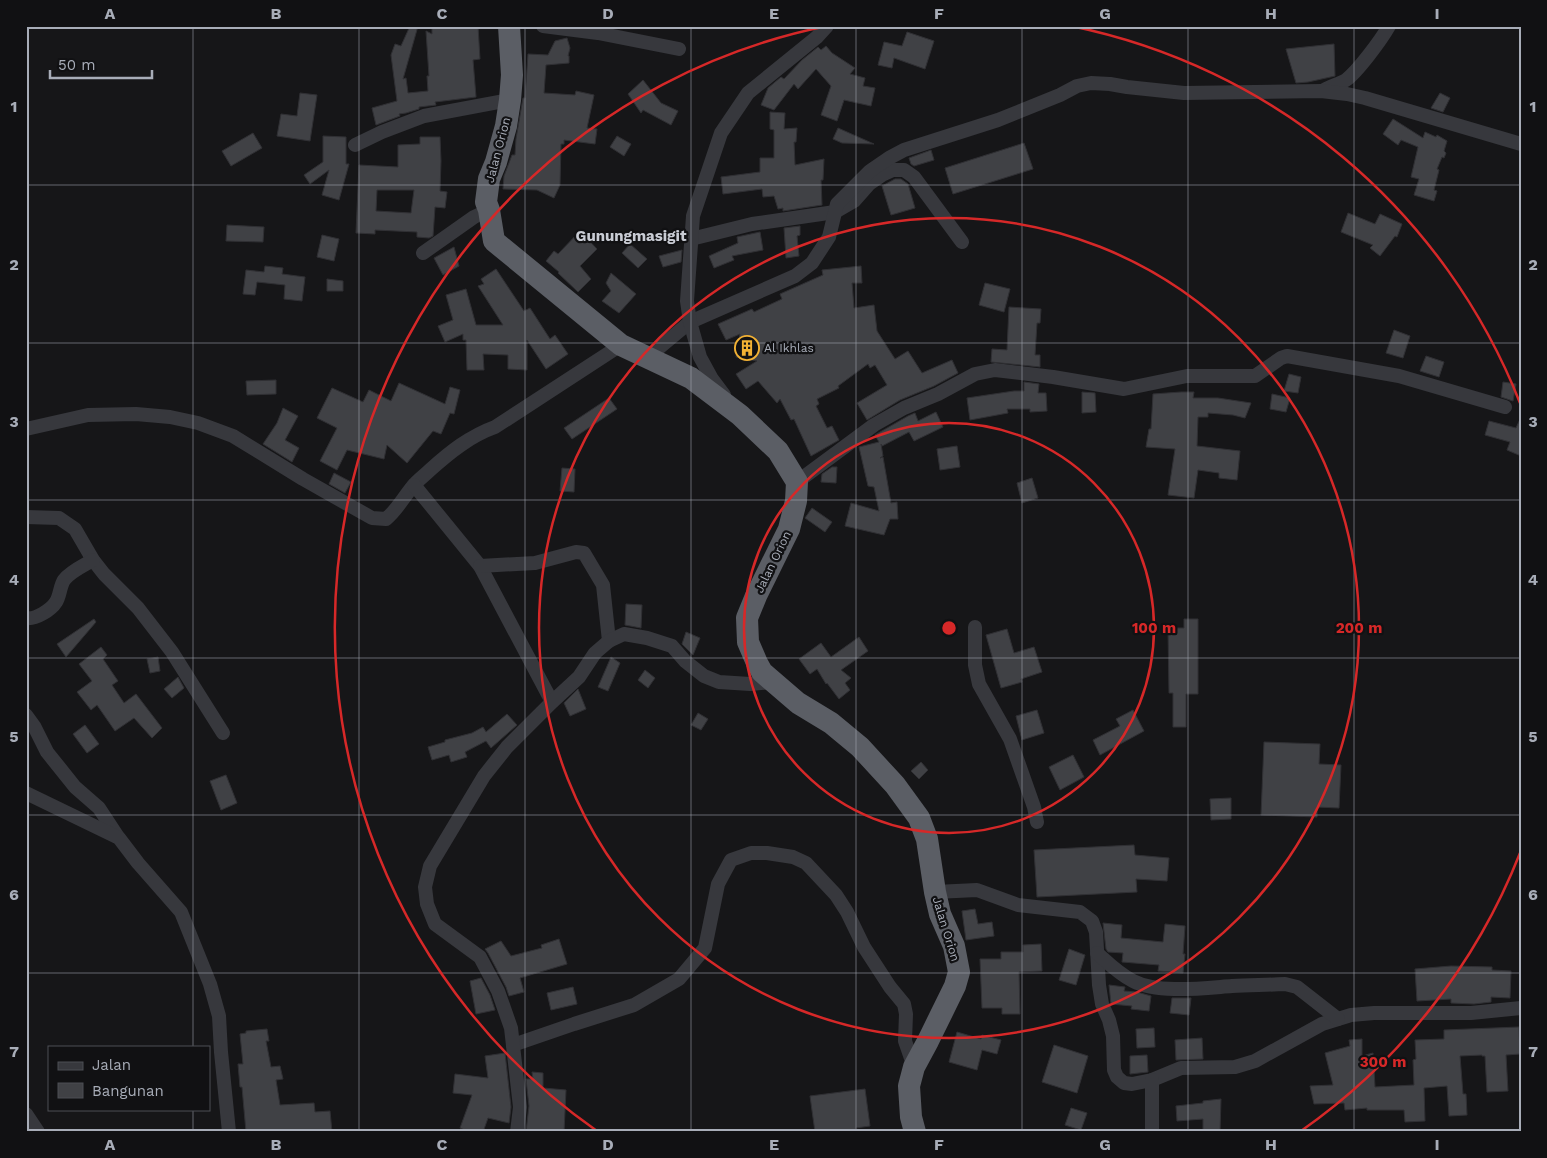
<svg xmlns="http://www.w3.org/2000/svg" width="1547" height="1158" font-family="'Work Sans',sans-serif">
<rect width="100%" height="100%" fill="#161618"/>
<g fill="#404145" stroke="#303034" fill-rule="evenodd">
<polygon points="410,26 418,26 403,79 406,78 408,93 428,91 427,76 429,76 426,31 432,34 432,26 478,26 480,59 473,60 476,97 435,102 436,105 419,107 419,109 406,113 399,114 400,116 376,125 372,108 397,101 391,55 395,44 401,46"/>
<polygon points="907,32 934,41 925,69 894,58 892,68 878,65 884,42 902,46"/>
<polygon points="567,38 570,48 568,56 569,56 569,63 546,65 544,93 575,95 576,91 594,95 587,128 597,129 595,144 564,140 564,144 561,144 560,185 554,198 537,190 503,189 504,176 512,155 515,155 516,139 523,98 525,98 528,54 548,55 555,41"/>
<polygon points="1334,44 1335,76 1308,82 1296,83 1286,49"/>
<polygon points="826,46 832,53 855,68 850,74 865,78 863,86 875,88 871,106 844,100 837,121 821,115 831,86 816,69 798,89 794,84 774,110 761,105 768,88 781,77 784,79 802,60 818,47 821,50"/>
<polygon points="643,80 661,103 678,111 671,125 643,110 641,113 628,94"/>
<polygon points="300,93 317,95 310,141 277,136 281,114 297,116"/>
<polygon points="1440,93 1450,98 1443,112 1431,108"/>
<polygon points="770,112 785,113 784,129 797,128 796,142 794,142 795,165 824,159 823,180 821,180 822,205 783,211 783,208 778,209 774,196 763,197 762,189 723,194 721,177 760,172 760,158 774,158 774,130 770,129"/>
<polygon points="1393,119 1423,138 1425,132 1436,137 1437,135 1447,141 1444,151 1446,153 1444,158 1442,157 1437,169 1439,170 1434,190 1437,191 1434,201 1414,195 1419,179 1411,177 1418,147 1401,140 1398,145 1383,134"/>
<polygon points="838,128 874,144 842,143 833,139"/>
<polygon points="253,133 262,148 231,166 222,151"/>
<polygon points="323,136 346,137 346,164 349,164 339,200 322,195 329,170 310,184 304,175 323,162"/>
<polygon points="617,136 631,144 624,156 610,147"/>
<path d="M420,137h20l1,24 -1,30 7,1 -2,16 -10,-1 -2,29 -4,2 -12,-1v-5l-42,-2v4l-19,-1 3,-68 39,2v-22l22,-1zM377,190h37l-3,23 -35,-2z"/>
<polygon points="1024,143 1033,169 953,194 945,168"/>
<polygon points="931,150 934,160 914,166 911,164 909,158"/>
<polygon points="895,179 901,179 908,184 915,208 891,215 882,186"/>
<polygon points="1348,213 1375,224 1380,214 1402,224 1397,237 1395,236 1380,256 1370,248 1373,245 1341,232"/>
<polygon points="227,225 264,227 263,242 226,241"/>
<polygon points="800,226 800,235 797,236 799,256 786,258 784,228"/>
<polygon points="580,231 597,249 580,266 591,279 578,292 558,273 559,272 546,261 554,251 558,254"/>
<polygon points="760,232 763,250 732,256 734,260 714,268 709,256 738,243 737,237"/>
<polygon points="322,235 339,239 334,261 317,257"/>
<polygon points="630,244 647,259 638,268 622,253"/>
<polygon points="454,247 459,266 443,275 434,258"/>
<polygon points="682,250 681,262 663,267 659,256"/>
<polygon points="265,266 283,268 282,274 305,277 302,301 284,299 285,285 257,282 255,295 243,294 246,270 264,272"/>
<polygon points="861,266 862,283 852,283 854,308 874,305 877,331 895,359 908,351 922,373 952,360 958,373 934,386 900,400 867,420 857,403 887,385 875,365 870,368 868,364 838,386 839,388 817,399 819,404 816,406 827,428 832,426 839,440 811,456 794,419 791,420 780,399 777,403 758,381 746,389 736,374 757,361 736,357 740,334 726,340 718,324 752,309 754,312 782,299 780,294 823,275 822,270"/>
<polygon points="496,269 524,311 530,308 550,339 555,335 568,354 546,369 527,340 527,370 508,369 508,355 483,354 484,370 467,370 466,340 463,340 463,334 445,342 438,326 453,320 446,295 466,289 476,325 503,325 478,286 484,284 481,279"/>
<polygon points="611,273 636,294 619,313 602,301 611,291 606,283"/>
<polygon points="327,279 343,281 343,291 327,291"/>
<polygon points="985,283 1010,289 1004,312 979,305"/>
<polygon points="1009,307 1041,309 1040,323 1037,323 1035,355 1040,355 1040,367 991,362 992,349 1007,350"/>
<polygon points="1394,330 1410,336 1403,358 1386,353"/>
<polygon points="1426,356 1444,362 1439,377 1420,371"/>
<polygon points="1289,374 1301,377 1298,393 1284,391"/>
<polygon points="276,380 276,394 247,395 246,381"/>
<polygon points="1024,382 1039,384 1038,393 1046,393 1047,411 1030,412 1030,409 1007,409 1008,413 970,420 967,398 1014,391 1024,391"/>
<polygon points="1503,382 1516,384 1513,401 1501,397"/>
<polygon points="399,383 445,404 450,387 460,390 454,414 450,413 441,434 433,431 407,463 387,445 384,459 347,450 337,470 320,461 337,428 317,418 332,388 363,402 369,390 391,401"/>
<polygon points="1082,392 1095,393 1096,412 1082,413"/>
<polygon points="1181,392 1194,392 1193,398 1218,398 1251,403 1245,418 1233,415 1208,413 1208,417 1198,417 1197,446 1240,451 1237,480 1219,478 1219,473 1198,470 1194,498 1168,495 1175,449 1146,447 1149,429 1151,429 1153,394"/>
<polygon points="1272,394 1290,398 1286,412 1270,409"/>
<polygon points="609,398 617,409 572,439 564,428"/>
<polygon points="283,408 298,416 285,440 299,448 292,462 263,444 277,423"/>
<polygon points="936,412 943,427 914,441 909,432 882,446 881,444 883,456 880,458 883,457 891,503 897,502 898,519 890,519 884,535 845,526 851,503 879,511 874,487 868,486 859,447 879,442 875,435 908,416 915,413 918,421"/>
<polygon points="1521,417 1521,456 1507,450 1510,442 1485,435 1489,421 1516,428"/>
<polygon points="957,446 960,467 940,470 937,449"/>
<polygon points="832,467 837,467 836,483 821,482 822,474"/>
<polygon points="562,468 575,469 574,492 560,491"/>
<polygon points="334,473 351,482 345,493 329,484"/>
<polygon points="1032,478 1038,498 1022,503 1017,483"/>
<polygon points="812,508 832,522 825,532 805,518"/>
<polygon points="626,604 642,605 641,628 625,625"/>
<polygon points="94,619 96,622 66,657 57,644"/>
<polygon points="1184,619 1198,619 1198,694 1186,694 1186,727 1173,727 1173,693 1169,693 1168,628 1184,628"/>
<polygon points="1007,629 1014,653 1034,647 1042,672 1021,679 1022,682 1001,688 986,635"/>
<polygon points="686,632 700,638 693,655 682,644"/>
<polygon points="859,637 868,651 841,670 851,678 845,683 850,690 839,699 827,683 826,684 817,669 810,674 799,659 821,643 831,657"/>
<polygon points="101,647 107,655 103,659 118,681 112,685 124,703 136,694 162,728 152,738 134,718 115,731 97,705 91,710 77,692 92,681 79,664"/>
<polygon points="158,657 160,671 150,673 147,659"/>
<polygon points="611,657 620,663 608,691 598,687"/>
<polygon points="645,670 655,678 648,688 638,680"/>
<polygon points="178,677 184,688 172,698 164,689"/>
<polygon points="578,689 586,709 570,716 564,703"/>
<polygon points="1037,710 1044,733 1022,740 1016,716"/>
<polygon points="1133,710 1144,731 1100,755 1093,740 1120,726 1116,719"/>
<polygon points="698,713 708,719 701,730 691,725"/>
<polygon points="507,714 517,725 491,748 486,741 465,752 467,757 451,762 449,755 432,760 428,747 445,742 445,740 472,733 483,727 486,732"/>
<polygon points="85,725 99,744 87,753 73,734"/>
<polygon points="1264,742 1320,744 1319,764 1341,765 1339,808 1317,807 1317,817 1261,815"/>
<polygon points="1073,755 1084,777 1060,790 1049,767"/>
<polygon points="921,762 928,770 919,779 911,771"/>
<polygon points="226,775 237,803 221,810 210,781"/>
<polygon points="1231,798 1231,819 1211,820 1210,799"/>
<polygon points="1134,845 1135,855 1169,858 1167,881 1136,879 1137,892 1037,897 1034,850"/>
<polygon points="975,909 978,924 992,922 994,936 966,940 962,911"/>
<polygon points="1103,923 1122,925 1121,938 1163,942 1165,924 1185,926 1183,954 1185,954 1183,973 1158,971 1159,965 1122,962 1123,953 1108,952 1106,949"/>
<polygon points="559,939 567,964 520,978 524,992 509,996 506,987 488,953 485,949 501,941 511,956 542,948 541,945"/>
<polygon points="1041,944 1042,971 1019,972 1020,1014 1002,1014 1002,1008 982,1008 980,959 1001,959 1001,952 1023,952 1023,945"/>
<polygon points="1069,949 1085,955 1076,985 1059,980"/>
<polygon points="1451,966 1492,967 1492,970 1511,971 1510,998 1491,997 1491,1002 1474,1004 1451,1003 1451,999 1417,1001 1415,969"/>
<polygon points="481,978 490,995 495,1010 476,1014 470,981"/>
<polygon points="1109,985 1125,987 1124,991 1137,992 1151,996 1149,1011 1131,1009 1132,1006 1111,1004"/>
<polygon points="573,987 577,1004 551,1010 547,993"/>
<polygon points="1172,998 1191,998 1189,1015 1170,1013"/>
<polygon points="1519,1027 1520,1054 1506,1055 1508,1091 1487,1092 1485,1056 1482,1056 1482,1055 1460,1056 1463,1094 1466,1094 1467,1115 1449,1116 1447,1086 1424,1088 1425,1121 1405,1122 1404,1110 1367,1110 1367,1108 1345,1110 1344,1103 1314,1104 1310,1086 1333,1085 1325,1053 1350,1046 1349,1040 1362,1039 1362,1056 1373,1053 1375,1087 1414,1085 1413,1060 1416,1059 1415,1040 1444,1039 1444,1030"/>
<polygon points="1154,1028 1155,1047 1137,1048 1136,1029"/>
<polygon points="267,1029 269,1041 266,1041 271,1067 280,1066 283,1079 276,1080 280,1105 314,1103 315,1112 330,1111 332,1132 246,1132 242,1087 240,1087 238,1064 243,1064 240,1034 246,1033 246,1031"/>
<polygon points="957,1032 981,1039 982,1035 1001,1040 997,1054 982,1050 977,1070 949,1062"/>
<polygon points="1202,1038 1203,1059 1176,1060 1175,1040"/>
<polygon points="1054,1045 1088,1056 1077,1093 1042,1082"/>
<polygon points="505,1053 511,1107 509,1123 488,1118 483,1132 469,1132 460,1128 472,1095 453,1093 455,1074 488,1078 485,1056"/>
<polygon points="1147,1055 1148,1072 1130,1074 1130,1056"/>
<polygon points="532,1072 543,1073 543,1088 566,1090 564,1132 526,1132 529,1106 526,1079 533,1079"/>
<polygon points="865,1089 870,1126 856,1128 856,1132 815,1132 810,1096"/>
<polygon points="1221,1099 1220,1132 1203,1132 1203,1119 1177,1121 1176,1106 1203,1103 1203,1101"/>
<polygon points="1071,1108 1087,1113 1081,1130 1065,1125"/>
</g>
<g fill="none" stroke-linecap="round" stroke-linejoin="round">
<g stroke="#37383d" stroke-width="14">
<polyline points="543,26 598,33 679,49"/>
<path d="M1324,90c7,-4 15,-6 22,-10 12,-9 35,-40 43,-54"/>
<polyline points="355,145 382,132 424,116 510,100"/>
<polyline points="691,239 752,224 835,212 854,201 869,184 882,175 893,170 904,170 914,177 962,242"/>
<polyline points="423,253 474,217 489,210"/>
<polyline points="647,358 690,322 795,276 812,263 829,237 837,204 870,171 889,158 904,150 998,120 1060,95 1077,86 1091,83 1110,84 1127,87 1184,93 1321,91 1347,94 1365,98 1521,144"/>
<polyline points="724,395 712,379 700,357 690,322 687,301 693,216 721,133 748,93 817,37 827,26"/>
<path d="M26,429l62,-14 48,-1 34,3 28,6 35,13 70,43 69,39 14,1c11,-9 17,-21 27,-33 5,-6 12,-11 17,-16 20,-18 40,-34 65,-43l126,-82"/>
<polyline points="797,482 874,425 904,408 938,394 975,374 995,370 1053,377 1124,389 1187,376 1255,376 1281,358 1287,356 1399,376 1505,407"/>
<polyline points="414,485 480,566 552,702"/>
<polyline points="26,517 59,518 75,529 93,560 104,574 138,608 172,652 223,733"/>
<polyline points="480,566 535,563 576,552 584,553 603,585 609,641"/>
<path d="M26,618c9,2 25,-8 30,-16 4,-6 4,-16 8,-22 7,-9 19,-14 29,-20"/>
<polyline points="975,627 975,665 979,684 1010,739 1034,807 1037,822"/>
<polyline points="26,715 34,726 47,752 75,787 99,808 118,837"/>
<polyline points="26,793 119,838 138,863 181,912 210,984 219,1016 221,1052 229,1132"/>
<polyline points="935,892 977,890 1018,905 1080,912 1092,921 1096,932 1099,985 1102,1004 1109,1020 1113,1036 1114,1070 1117,1077 1124,1083 1132,1084 1152,1080 1181,1068 1235,1067 1255,1061 1322,1024 1351,1015 1374,1013 1471,1013 1521,1008"/>
<path d="M1097,953c11,10 22,21 36,28 25,13 71,7 99,5 18,-1 35,-1 53,-2l12,3 41,32"/>
<polyline points="513,1045 574,1024 634,1005 679,979 705,948 718,884 731,860 751,853 767,853 793,857 806,863 836,895 847,912 864,947 890,987 904,1004 906,1014 905,1041 914,1067"/>
<polyline points="26,1114 38,1132"/>
<polyline points="517,1132 520,1107 511,1028 498,991 480,957 435,924 427,904 425,887 430,866 484,776 507,747 552,702 579,677 595,653 609,641 624,634 647,638 672,646 685,661 704,676 719,682 750,684 772,682"/>
<polyline points="1152,1132 1152,1080"/>
</g>
<polyline stroke="#5b5e65" stroke-width="22" points="509,26 512,75 510,100 506,126 496,162 489,179 486,202 489,210 494,241 621,345 691,378 740,415 778,451 797,482 796,501 789,529 756,596 747,618 748,642 757,663 762,672 798,703 831,723 860,747 895,785 919,818 927,839 935,892 940,914 954,946 959,972 955,986 928,1041 914,1067 909,1086 911,1117 915,1132"/>
</g>
<path fill="none" stroke="#a8adb8" stroke-width="1" stroke-opacity="0.55" d="M193,26v1021M359,26v1106M525,26v1106M691,26v1106M856,26v1106M1022,26v1106M1188,26v1106M1354,26v1106M26,185h1495M26,343h1495M26,500h1495M26,658h1495M26,815h1495M26,973h1495M193,1109v23"/>
<g fill="none" stroke="#d62828" stroke-width="2.5">
<circle cx="949" cy="628" r="205"/>
<circle cx="949" cy="628" r="410"/>
<path d="M1520 853A614 614 0 0 1 1301 1131M597 1131A614 614 0 0 1 827 26M1071 26A614 614 0 0 1 1520 403"/>
</g>
<defs>
<symbol id="building-ring" viewBox="-11 -11 22 22"><circle r="9.5" fill="#111113" stroke="#f2b134" stroke-width="1.5"/><path d="M-4-6H4V6H1V3H-1V6H-4ZM-2.5-4.3h1.7v1.8h-1.7ZM.8-4.3h1.7v1.8H.8ZM-2.5-1h1.7V.8h-1.7ZM.8-1h1.7V.8H.8Z" fill="#f2b134"/></symbol>
</defs>
<g fill-rule="evenodd">
<use href="#building-ring" x="733" y="334" width="28" height="28"/>
</g>
<g text-anchor="middle" dominant-baseline="central" stroke-width="4.5" stroke-linejoin="round" paint-order="stroke">
<g font-size="12" fill="#a8adb8" stroke="#111113">
<text transform="translate(498 150) rotate(-75)">Jalan Orion</text>
<text transform="translate(773 562) rotate(-64)">Jalan Orion</text>
<text transform="translate(946 929) rotate(73)">Jalan Orion</text>
</g>
<g font-size="12" fill="#a8adb8" stroke="#111113" text-anchor="start">
<text x="764" y="348">Al Ikhlas</text>
</g>
<g font-size="15" font-weight="bold" fill="#c9ccd4" stroke="#111113">
<text x="631" y="236">Gunungmasigit</text>
</g>
</g>
<circle cx="949" cy="628" r="8" fill="#d62828" stroke="#111113" stroke-width="2.5"/>
<g font-size="15" text-anchor="middle" font-weight="bold" fill="#d62828" stroke="#111113" stroke-width="4.5" stroke-linejoin="round" paint-order="stroke">
<text x="1154" y="633">100 m</text>
<text x="1359" y="633">200 m</text>
<text x="1383" y="1067">300 m</text>
</g>
<rect width="1547" height="1158" fill="none" stroke="#111113" stroke-width="55"/>
<rect x="48" y="1046" width="162" height="65" fill="#111113" stroke="#4d4f55"/>
<rect x="58" y="1062" width="25" height="8" fill="#37383d" stroke="#4d4f55"/>
<text x="92" y="1070" font-size="15" fill="#a8adb8">Jalan</text>
<rect x="58" y="1083" width="25" height="15" fill="#404145" stroke="#4d4f55"/>
<text x="92" y="1096" font-size="15" fill="#a8adb8">Bangunan</text>
<path d="M50 70v8h102v-8" fill="none" stroke="#a8adb8" stroke-width="2.5"/>
<text x="58" y="70" font-size="15" fill="#a8adb8" stroke="#111113" stroke-width="4" paint-order="stroke">50 m</text>
<rect x="28" y="28" width="1492" height="1102" fill="none" stroke="#a8adb8" stroke-width="2"/>
<g font-size="16" text-anchor="middle" font-weight="bold" fill="#a8adb8">
<text x="110" y="19">A</text>
<text x="276" y="19">B</text>
<text x="442" y="19">C</text>
<text x="608" y="19">D</text>
<text x="774" y="19">E</text>
<text x="939" y="19">F</text>
<text x="1105" y="19">G</text>
<text x="1271" y="19">H</text>
<text x="1437" y="19">I</text>
<text x="14" y="112">1</text>
<text x="1533" y="112">1</text>
<text x="14" y="270">2</text>
<text x="1533" y="270">2</text>
<text x="14" y="427">3</text>
<text x="1533" y="427">3</text>
<text x="14" y="585">4</text>
<text x="1533" y="585">4</text>
<text x="14" y="742">5</text>
<text x="1533" y="742">5</text>
<text x="14" y="900">6</text>
<text x="1533" y="900">6</text>
<text x="14" y="1057">7</text>
<text x="1533" y="1057">7</text>
<text x="110" y="1150">A</text>
<text x="276" y="1150">B</text>
<text x="442" y="1150">C</text>
<text x="608" y="1150">D</text>
<text x="774" y="1150">E</text>
<text x="939" y="1150">F</text>
<text x="1105" y="1150">G</text>
<text x="1271" y="1150">H</text>
<text x="1437" y="1150">I</text>
</g>
</svg>
